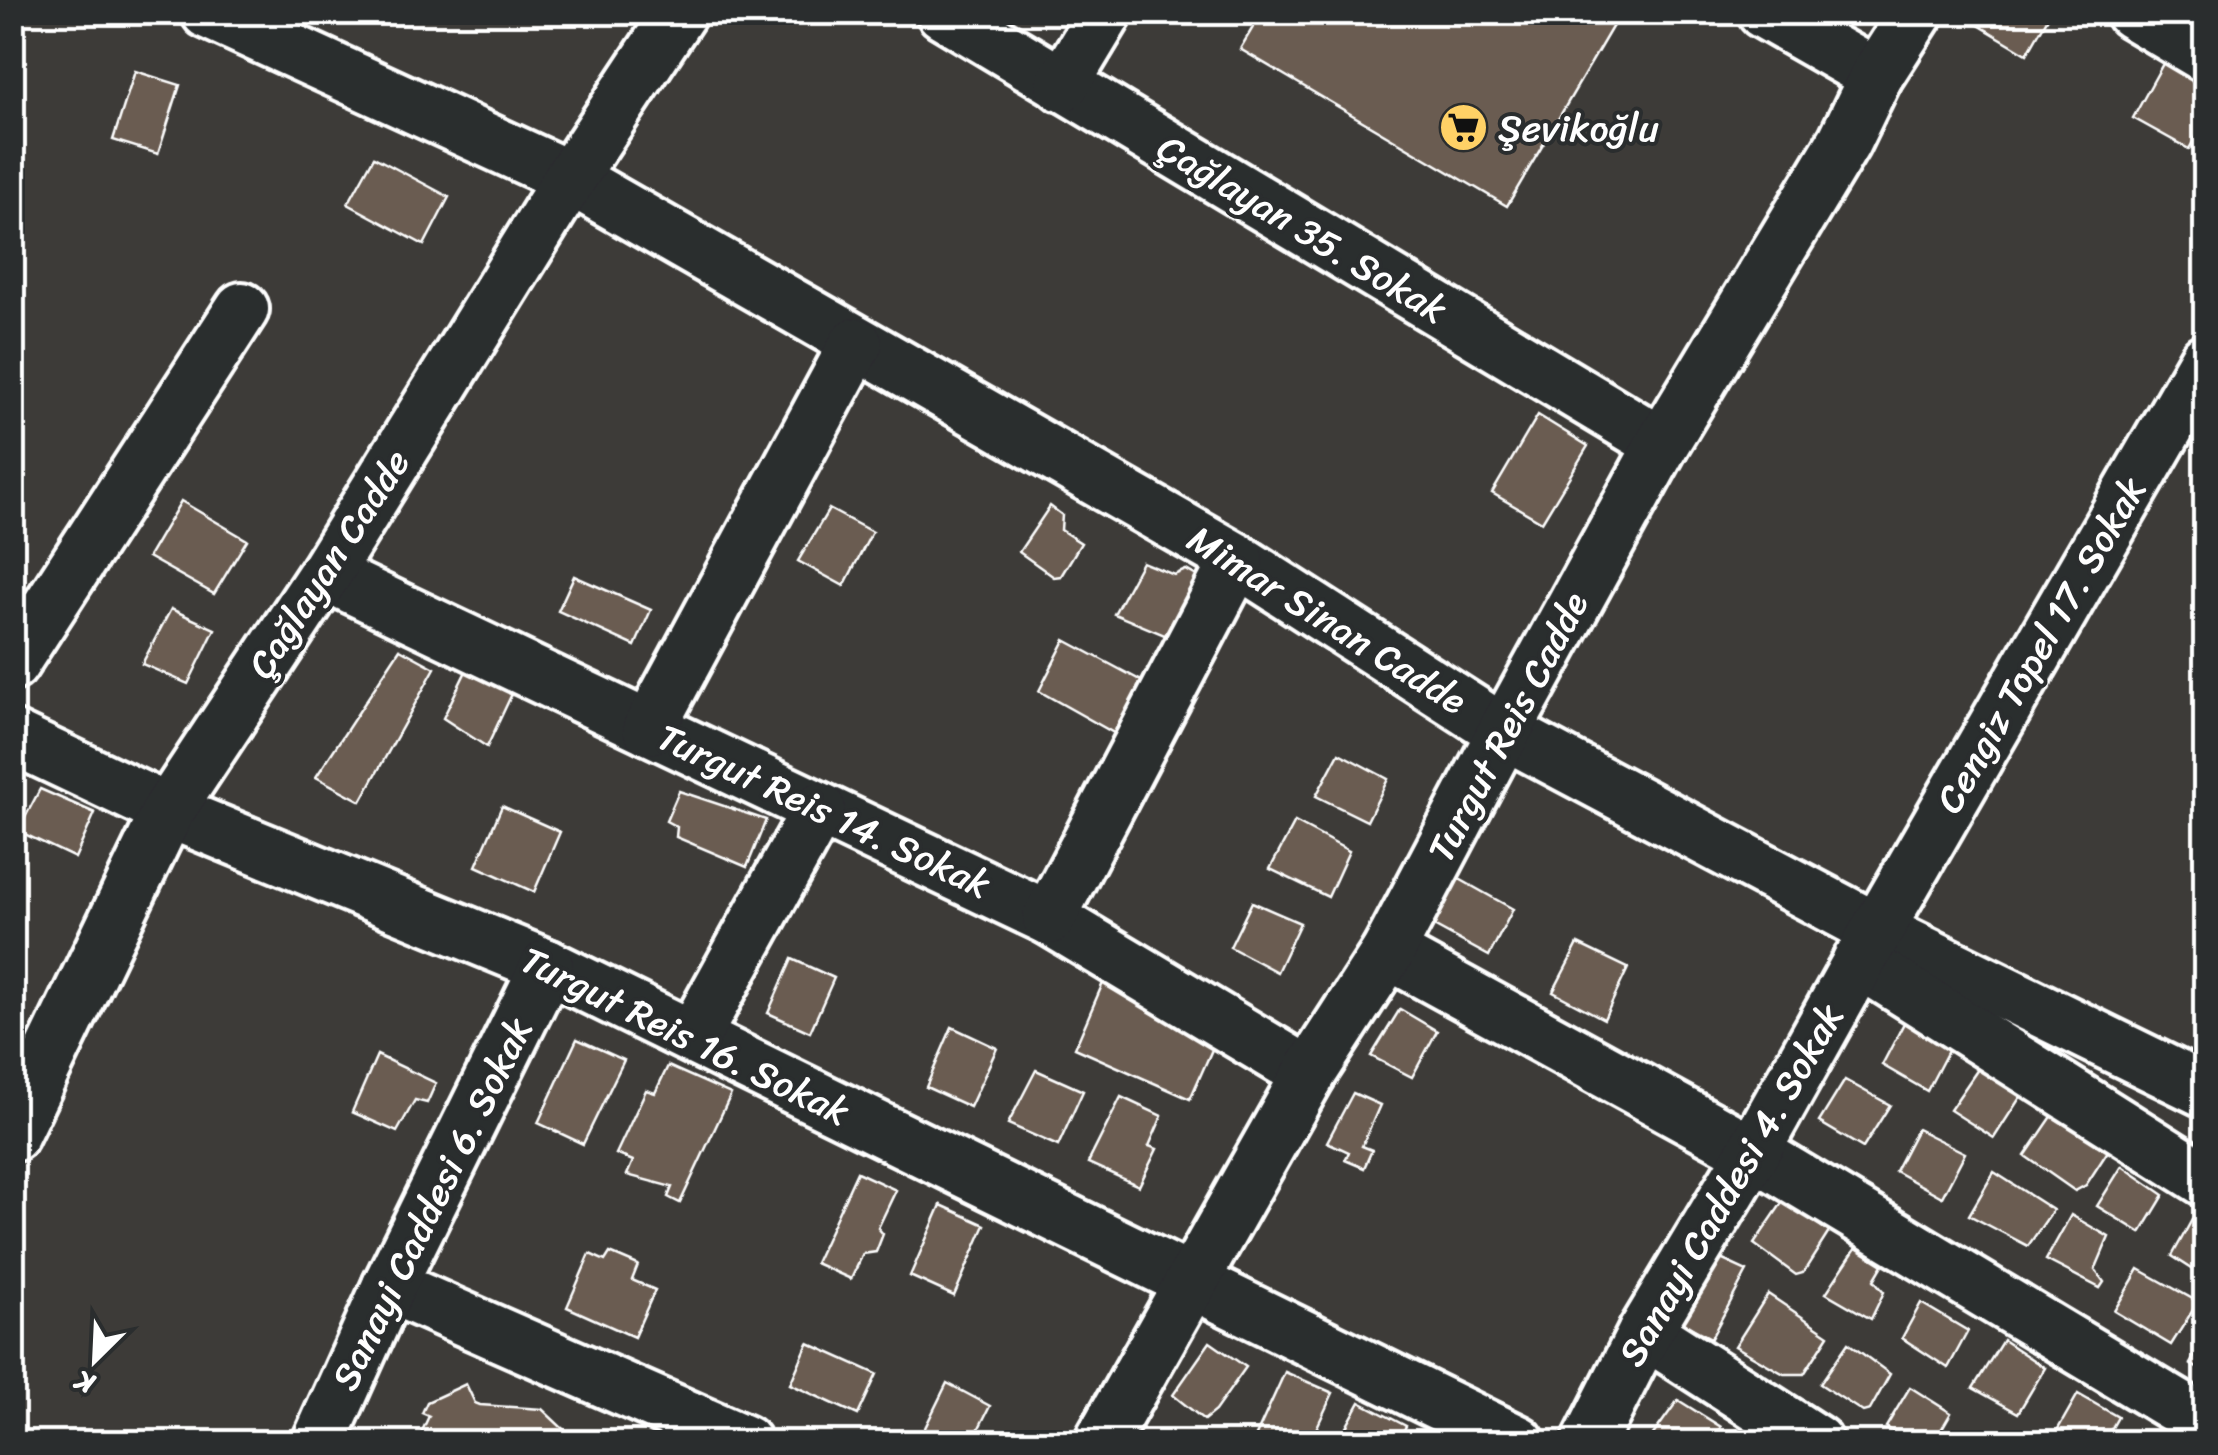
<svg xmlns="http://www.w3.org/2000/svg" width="2218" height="1455" font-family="Sriracha,sans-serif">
<rect width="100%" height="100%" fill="#3d3b38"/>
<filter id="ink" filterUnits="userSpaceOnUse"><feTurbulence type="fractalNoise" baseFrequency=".01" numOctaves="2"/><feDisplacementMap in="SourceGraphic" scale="20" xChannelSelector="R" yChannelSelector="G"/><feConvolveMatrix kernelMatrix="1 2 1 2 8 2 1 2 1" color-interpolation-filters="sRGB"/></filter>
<g filter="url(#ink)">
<g fill="#6a5c51" stroke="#fff" stroke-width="2.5">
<polygon points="1262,12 1621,12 1507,206 1240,49"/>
<polygon points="1967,12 2051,12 2027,54 1965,17"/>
<polygon points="2165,60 2206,85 2206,120 2189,149 2133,118"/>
<polygon points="135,71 180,85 158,154 113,140"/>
<polygon points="374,157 449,197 424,245 348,204"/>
<polygon points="1538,415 1588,446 1542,522 1492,493"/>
<polygon points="181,501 247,540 214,594 148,557"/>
<polygon points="1050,506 1062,515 1061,530 1081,543 1061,576 1054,577 1019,552"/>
<polygon points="829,509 872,532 844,586 798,561"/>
<polygon points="1142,562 1174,575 1186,570 1207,582 1174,639 1114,614"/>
<polygon points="574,576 651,610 635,646 558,611"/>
<polygon points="171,609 215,629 188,684 142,664"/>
<polygon points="1065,640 1149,685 1121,737 1039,691"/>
<polygon points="400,649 435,668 361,801 316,777"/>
<polygon points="471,661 517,683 487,747 443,718"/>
<polygon points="1339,753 1388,779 1367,821 1316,796"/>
<polygon points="40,789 95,813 75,858 18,831"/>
<polygon points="679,791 766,820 747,867 676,837 677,827 666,821"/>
<polygon points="502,806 560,832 534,892 476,866"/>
<polygon points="1295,822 1349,851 1328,897 1270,869"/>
<polygon points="1454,876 1513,909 1489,956 1430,924"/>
<polygon points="1252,902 1300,923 1277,972 1230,947"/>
<polygon points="1578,944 1628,968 1604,1019 1553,992"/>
<polygon points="792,959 834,978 810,1032 768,1013"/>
<polygon points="1103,983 1218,1036 1190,1099 1075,1048"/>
<polygon points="1400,1009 1437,1031 1412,1077 1371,1056"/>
<polygon points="1904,1023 1950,1047 1927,1091 1882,1065"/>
<polygon points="952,1027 997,1048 970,1107 926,1087"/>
<polygon points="577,1039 624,1060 583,1144 538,1123"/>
<polygon points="377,1055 436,1083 427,1103 415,1100 397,1132 352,1112"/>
<polygon points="668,1066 731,1094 680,1203 668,1197 672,1187 627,1175 633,1161 616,1154 646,1090 655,1093"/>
<polygon points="1978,1069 2023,1093 1994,1138 1950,1110"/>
<polygon points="1036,1070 1083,1091 1058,1146 1008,1124"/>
<polygon points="1845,1080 1890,1105 1863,1148 1819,1122"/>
<polygon points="1353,1093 1380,1105 1362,1146 1372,1150 1364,1168 1345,1160 1349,1152 1327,1142"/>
<polygon points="1121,1097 1162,1116 1149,1146 1157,1149 1139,1186 1088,1163"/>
<polygon points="2055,1112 2110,1148 2086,1185 2075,1191 2025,1156"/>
<polygon points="1917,1129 1965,1153 1942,1197 1895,1171"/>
<polygon points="2122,1166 2164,1195 2141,1233 2097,1206"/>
<polygon points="857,1172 896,1190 878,1228 883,1234 876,1252 863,1254 851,1279 815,1263"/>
<polygon points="1994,1172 2053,1210 2028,1246 1969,1215"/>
<polygon points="1784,1200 1829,1232 1803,1273 1796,1275 1754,1244"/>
<polygon points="941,1205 985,1225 954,1296 910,1276"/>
<polygon points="2071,1215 2109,1237 2095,1270 2104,1282 2100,1288 2046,1260"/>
<polygon points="2193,1218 2206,1225 2206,1278 2172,1256"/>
<polygon points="1856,1248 1883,1265 1874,1280 1884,1292 1871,1319 1826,1293"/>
<polygon points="610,1253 638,1265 632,1280 655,1290 634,1337 567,1307 590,1254 605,1261"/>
<polygon points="1712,1255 1747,1271 1711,1338 1677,1320"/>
<polygon points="2139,1269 2198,1302 2171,1345 2114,1311"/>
<polygon points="1768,1294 1829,1335 1804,1374 1784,1374 1735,1346"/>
<polygon points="1921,1303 1968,1331 1948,1368 1902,1338"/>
<polygon points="2206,1337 2206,1373 2190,1364"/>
<polygon points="2003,1340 2045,1368 2018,1413 1973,1388"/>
<polygon points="1210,1342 1246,1367 1215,1411 1204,1420 1173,1395"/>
<polygon points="808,1343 877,1374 858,1415 790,1384"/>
<polygon points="1848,1343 1890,1374 1870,1410 1863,1412 1820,1384"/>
<polygon points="1285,1372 1333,1393 1310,1442 1253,1442"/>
<polygon points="947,1383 990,1406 972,1442 918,1442"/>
<polygon points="466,1384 475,1403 480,1405 542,1409 577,1442 417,1442 429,1416 422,1413 427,1402"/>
<polygon points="1910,1387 1951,1413 1934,1442 1910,1442 1886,1427"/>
<polygon points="2078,1394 2118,1417 2104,1442 2064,1442 2054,1436"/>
<polygon points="1678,1400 1721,1427 1711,1442 1655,1442 1650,1439"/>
<polygon points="1360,1402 1406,1426 1398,1442 1338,1442"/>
</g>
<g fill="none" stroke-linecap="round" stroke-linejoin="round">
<defs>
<g id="minor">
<polyline points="208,12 570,178 1237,560 1504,732 1877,930 2206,1091"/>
<polyline points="943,12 1662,444"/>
<polyline points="1764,12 1876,76"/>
<polyline points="2132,12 2206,56"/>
<polyline points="1062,85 1106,12"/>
<polyline points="325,574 1049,918 1309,1074"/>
<polyline points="12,664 242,309"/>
<polyline points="649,728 856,344"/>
<polyline points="12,737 168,811 547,966 1518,1442"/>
<polyline points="1049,918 1237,560"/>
<polyline points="1388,952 1753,1152 2206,1424"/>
<polyline points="1859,961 2206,1180"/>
<polyline points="693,1037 819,809"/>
<polyline points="12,1135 168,811 325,574 570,178 680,12"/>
<polyline points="389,1286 744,1442"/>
<polyline points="1645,1332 1816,1442"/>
<polyline points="319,1442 389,1286 547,966"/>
<polyline points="1101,1442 1309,1074 1388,952 1504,732 1662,444 1844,142 1876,76 1917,12"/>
<polyline points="1589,1442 1645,1332 1753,1152 1877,930 2206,360"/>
</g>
</defs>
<use href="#minor" stroke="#fff" stroke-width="60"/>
<use href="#minor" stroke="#2a2d2e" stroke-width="52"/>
</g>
</g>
<defs>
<symbol id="supermarket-disc" viewBox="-11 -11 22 22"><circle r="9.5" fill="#ffd166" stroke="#2a2d2e"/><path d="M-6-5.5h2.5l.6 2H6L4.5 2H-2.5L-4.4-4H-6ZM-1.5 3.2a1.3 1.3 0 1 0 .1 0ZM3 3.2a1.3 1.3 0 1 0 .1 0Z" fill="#111"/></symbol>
</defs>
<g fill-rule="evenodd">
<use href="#supermarket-disc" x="1436" y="100" width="55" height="55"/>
</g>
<g text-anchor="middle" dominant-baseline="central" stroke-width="8" stroke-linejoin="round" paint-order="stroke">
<g font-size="38" fill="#fff" stroke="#2a2d2e" text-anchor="start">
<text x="1498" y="128">Şevikoğlu</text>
</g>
<g font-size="38" fill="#fff" stroke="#2a2d2e">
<text transform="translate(1302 229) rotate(31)">Çağlayan 35. Sokak</text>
<text transform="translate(329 564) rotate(-57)">Çağlayan Cadde</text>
<text transform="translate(1327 620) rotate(32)">Mimar Sinan Cadde</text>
<text transform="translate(2041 645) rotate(-60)">Cengiz Topel 17. Sokak</text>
<text transform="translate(1508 727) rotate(-62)">Turgut Reis Cadde</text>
<text transform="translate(824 811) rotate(25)">Turgut Reis 14. Sokak</text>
<text transform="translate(685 1036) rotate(26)">Turgut Reis 16. Sokak</text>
<text transform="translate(1731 1185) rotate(-60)">Sanayi Caddesi 4. Sokak</text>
<text transform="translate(432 1204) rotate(-64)">Sanayi Caddesi 6. Sokak</text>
</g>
</g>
<rect width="2218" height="1455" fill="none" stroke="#2a2d2e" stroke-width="50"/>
<rect x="25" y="25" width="2168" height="1405" fill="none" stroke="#fff" stroke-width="4" filter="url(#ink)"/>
<g transform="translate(95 1360) rotate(204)" stroke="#2a2d2e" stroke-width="8" paint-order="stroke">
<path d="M0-8L18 38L0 25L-18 38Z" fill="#ffffff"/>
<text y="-15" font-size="28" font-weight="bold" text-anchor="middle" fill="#ffffff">K</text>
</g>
</svg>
